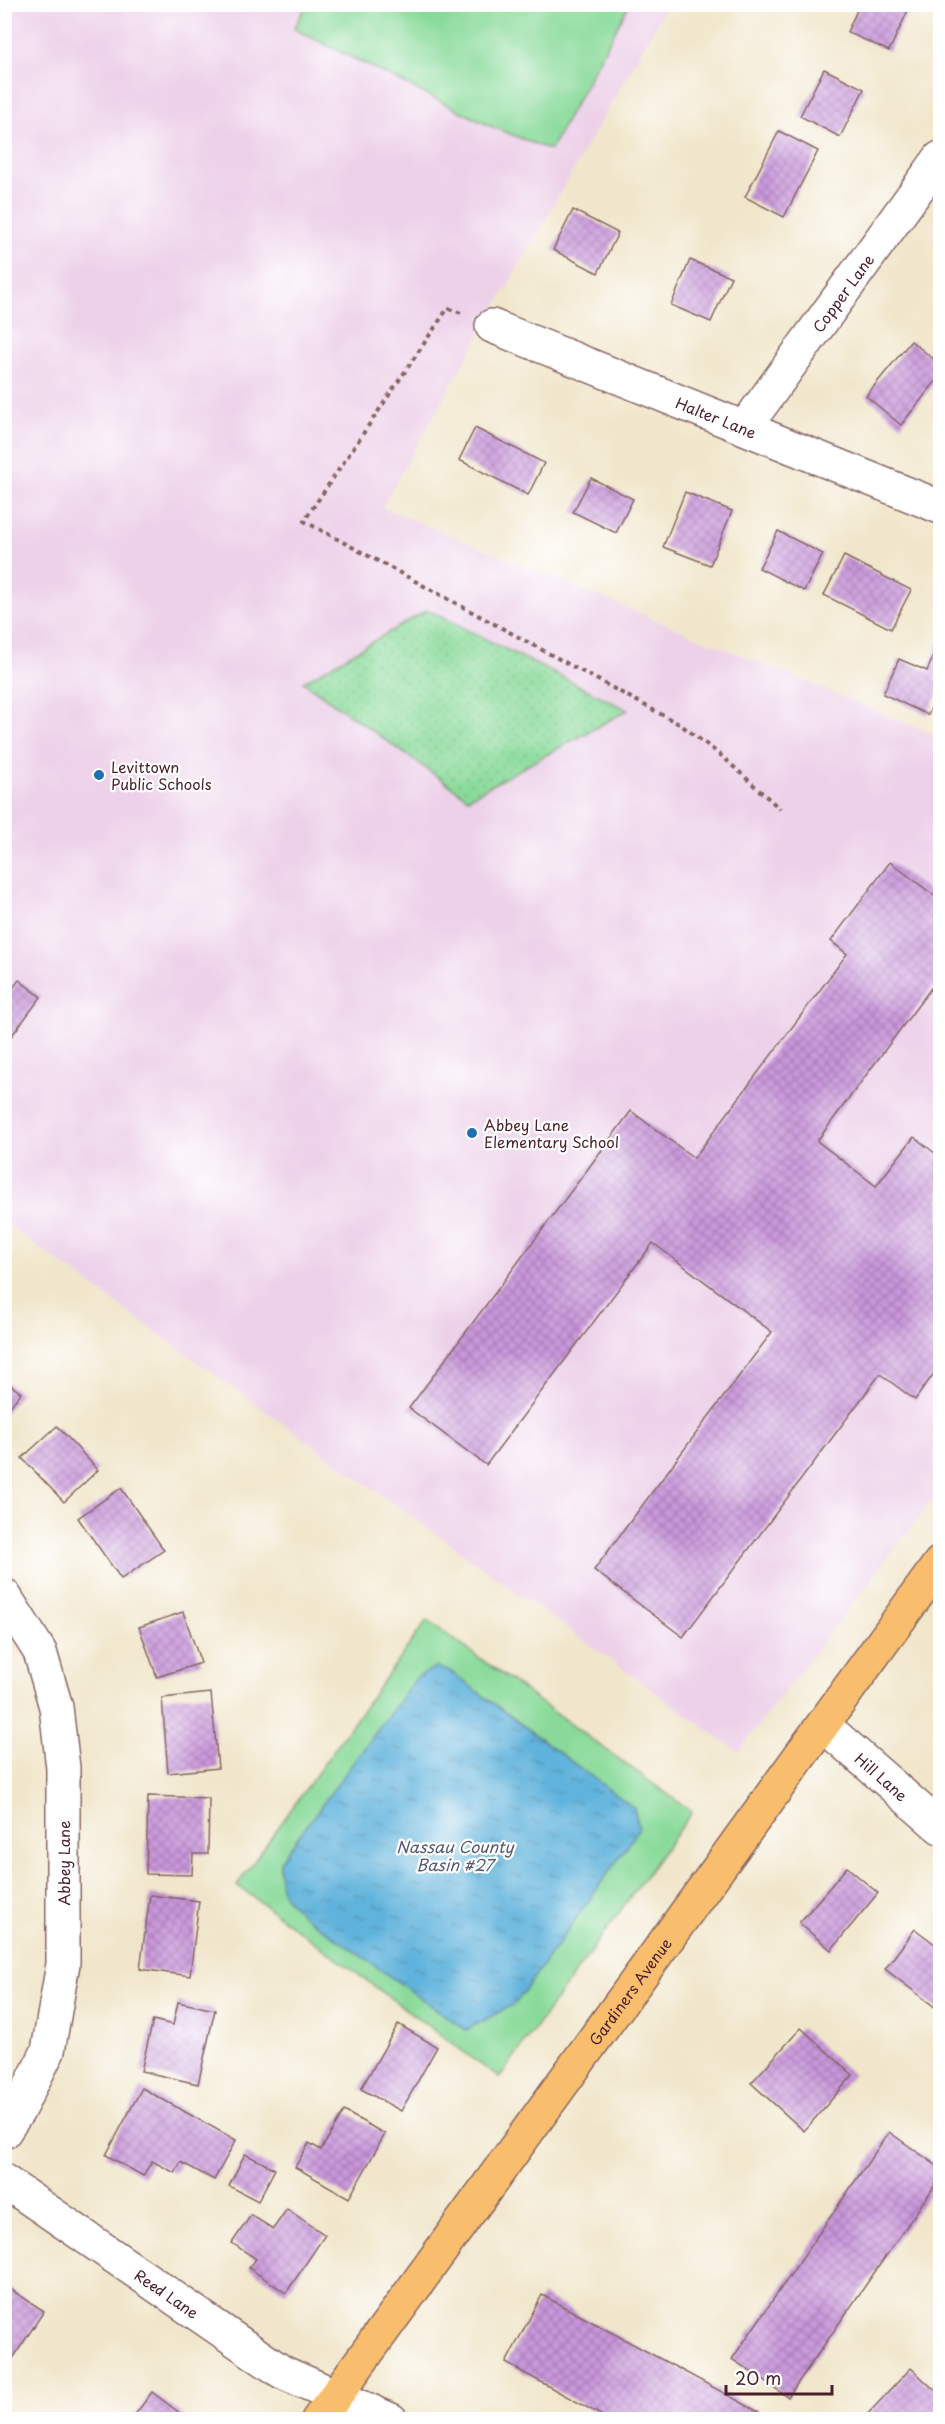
<svg xmlns="http://www.w3.org/2000/svg" width="945" height="2424" font-family="'Playpen Sans',sans-serif">
<defs>
<pattern id="park-dots" width="8" height="8" patternUnits="userSpaceOnUse" patternTransform="scale(1.5)"><rect width="8" height="8" fill="#89da9a"/><path d="M2 2h.1M6 6h.1" fill="none" stroke="#78bb85" stroke-width="1.8" stroke-linecap="round"/></pattern>
<pattern id="water-ripples" width="26" height="14" patternUnits="userSpaceOnUse" patternTransform="scale(1.5)"><rect width="26" height="14" fill="#60b3dc"/><path d="M2 4q2-2 4 0t4 0M15 11q2-2 4 0t4 0" fill="none" stroke="#5191b3"/></pattern>
<pattern id="building-cross-hatch" width="8" height="8" patternUnits="userSpaceOnUse" patternTransform="scale(1.5)"><rect width="8" height="8" fill="#c997db"/><path d="M0 0l8 8M0 8l8-8" fill="none" stroke="#a57bb2"/></pattern>
</defs>
<rect width="100%" height="100%" fill="#fff"/>
<filter id="ink" filterUnits="userSpaceOnUse"><feTurbulence type="fractalNoise" baseFrequency=".0167" numOctaves="2"/><feDisplacementMap in="SourceGraphic" scale="12" xChannelSelector="R" yChannelSelector="G"/><feConvolveMatrix kernelMatrix="1 2 1 2 8 2 1 2 1" color-interpolation-filters="sRGB"/></filter>
<filter id="wash" filterUnits="userSpaceOnUse"><feTurbulence type="fractalNoise" baseFrequency=".008" numOctaves="4" result="noise"/><feDisplacementMap in="SourceGraphic" scale="24" xChannelSelector="R" yChannelSelector="G"/><feGaussianBlur stdDeviation="1.35" result="paint"/><feColorMatrix in="noise" values="0 0 0 0 0 0 0 0 0 0 0 0 0 0 0 0 0 1.4 0 .05"/><feComposite in="paint" operator="in"/></filter>
<g filter="url(#wash)">
<rect width="100%" height="100%" fill="#f1e6cb"/>
<polygon fill="#edd1e9" points="5,5 667,5 382,507 940,737 940,1490 738,1752 5,1223"/>
<g fill="#89da9a" stroke="#6a7c62" stroke-width="1.5">
<polygon points="306,5 306,4 629,5 550,150 490,126 294,29"/>
<polygon points="427,1620 692,1812 499,2078 237,1885"/>
</g>
<polygon fill="url(#park-dots)" stroke="#6a7c62" stroke-width="1.5" points="427,610 628,710 468,798 303,682"/>
<path fill="url(#water-ripples)" stroke="#556984" stroke-width="1.5" d="M436,1667l15,5 183,136 5,19 -8,14 -115,162 -50,27 -163,-115c-20,-17 -26,-27 -23,-54l137,-184z"/>
<g id="blocks">
<g fill="url(#building-cross-hatch)">
<polygon points="860,4 911,4 889,51 847,32"/>
<polygon points="824,69 864,89 840,137 800,116"/>
<polygon points="779,131 818,151 784,217 745,197"/>
<polygon points="573,210 618,233 598,273 553,250"/>
<polygon points="690,260 731,277 711,322 671,305"/>
<polygon points="911,341 940,364 940,376 901,425 866,396"/>
<polygon points="475,428 544,463 528,495 459,460"/>
<polygon points="591,478 633,499 616,533 573,512"/>
<polygon points="685,492 732,511 710,565 663,547"/>
<polygon points="778,531 823,554 804,591 759,568"/>
<polygon points="844,556 911,590 891,629 824,595"/>
<polygon points="940,641 940,688 928,715 883,694 899,659 927,671"/>
<polygon points="890,862 940,900 940,976 817,1141 876,1186 914,1137 940,1157 940,1365 915,1400 880,1374 683,1637 594,1570 772,1332 653,1243 486,1465 409,1408 631,1111 694,1158 847,954 831,941"/>
<polygon points="19,980 41,997 4,1046 4,999"/>
<polygon points="4,1380 21,1393 4,1414"/>
<polygon points="57,1426 98,1470 64,1502 22,1458"/>
<polygon points="121,1488 164,1550 121,1579 78,1518"/>
<polygon points="183,1612 201,1663 157,1677 139,1627"/>
<polygon points="211,1693 218,1768 168,1773 162,1698"/>
<polygon points="148,1796 209,1798 208,1854 193,1854 192,1875 146,1874"/>
<polygon points="847,1867 878,1893 831,1950 799,1923"/>
<polygon points="150,1895 199,1901 190,1976 140,1969"/>
<polygon points="915,1929 940,1948 940,2011 885,1969"/>
<polygon points="178,2002 215,2010 198,2084 141,2071 153,2020 173,2025"/>
<polygon points="398,2024 437,2047 401,2111 361,2089"/>
<polygon points="801,2028 853,2075 804,2131 751,2083"/>
<polygon points="142,2088 236,2140 214,2180 181,2162 175,2173 152,2161 143,2176 106,2155"/>
<polygon points="344,2111 385,2134 349,2198 295,2167 309,2143 321,2150"/>
<polygon points="889,2132 940,2168 940,2178 788,2397 732,2359"/>
<polygon points="245,2154 275,2169 258,2201 229,2186"/>
<polygon points="287,2209 325,2235 286,2293 249,2268 256,2259 232,2243 251,2215 273,2229"/>
<polygon points="4,2285 44,2311 6,2369 4,2368"/>
<polygon points="542,2295 761,2413 758,2420 610,2420 506,2363"/>
<polygon points="911,2368 940,2395 940,2420 862,2420"/>
<polygon points="152,2392 189,2420 131,2420"/>
</g>
</g>
</g>
<g filter="url(#ink)">
<use href="#blocks" fill-opacity="0" stroke="#846563" stroke-width="1.5"/>
<g fill="none" stroke-linecap="round" stroke-linejoin="round">
<defs>
<g id="minor">
<path id="s1" d="M492,326l448,181"/>
<path id="s2" d="M745,427l195,-269"/>
<polyline points="4,1595 40,1652 56,1707 63,1768 63,1964 48,2051 18,2111 4,2132"/>
<path id="s3" d="M823,1725l117,102"/>
<path id="s4" d="M4,2181l278,191 109,48"/>
</g>
<g id="major">
<path id="s5" d="M318,2420l622,-857"/>
</g>
</defs>
<use href="#minor" stroke="#846563" stroke-width="36"/>
<use href="#major" stroke="#846563" stroke-width="36"/>
<polyline stroke="#846563" stroke-width="4" stroke-dasharray="4.5 4.5" stroke-linecap="butt" points="461,313 448,308 304,521 681,725 723,757 780,809"/>
<use href="#minor" stroke="#fff" stroke-width="33"/>
<use href="#major" stroke="#f9be6d" stroke-width="33"/>
</g>
</g>
<g fill="#1f6fb2" stroke="#fff" stroke-width="2">
<circle cx="99" cy="775" r="6"/>
<circle cx="472" cy="1133" r="6"/>
</g>
<g text-anchor="middle" dominant-baseline="central" stroke-width="4.5" stroke-linejoin="round" paint-order="stroke">
<g font-size="15" fill="#4a1f2b" stroke="#fff">
<text stroke="none"><textPath href="#s2" startOffset="166">Copper Lane</textPath></text>
<text stroke="none"><textPath href="#s1" startOffset="242">Halter Lane</textPath></text>
<text stroke="none"><textPath href="#s3" startOffset="78">Hill Lane</textPath></text>
<text transform="translate(63 1863) rotate(-90)">Abbey Lane</text>
<text stroke="none"><textPath href="#s5" startOffset="530">Gardiners Avenue</textPath></text>
<text stroke="none"><textPath href="#s4" startOffset="198">Reed Lane</textPath></text>
</g>
<g font-size="15" fill="#4a1f2b" stroke="#fff" text-anchor="start">
<text x="111" y="766">Levittown<tspan x="111" dy="17">Public Schools</tspan></text>
<text x="484" y="1124">Abbey Lane<tspan x="484" dy="17">Elementary School</tspan></text>
</g>
<g font-size="16" font-style="italic" fill="#535a72" stroke="#fff">
<text x="455" y="1846">Nassau County<tspan x="455" dy="18">Basin #27</tspan></text>
</g>
</g>
<rect width="945" height="2424" fill="none" stroke="#fff" stroke-width="24"/>
<path d="M726 2385v9h106v-9" fill="none" stroke="#4a1f2b" stroke-width="3"/>
<text x="735" y="2385" font-size="18" fill="#4a1f2b" stroke="#ffffff" stroke-width="4.5" paint-order="stroke">20 m</text>
</svg>
